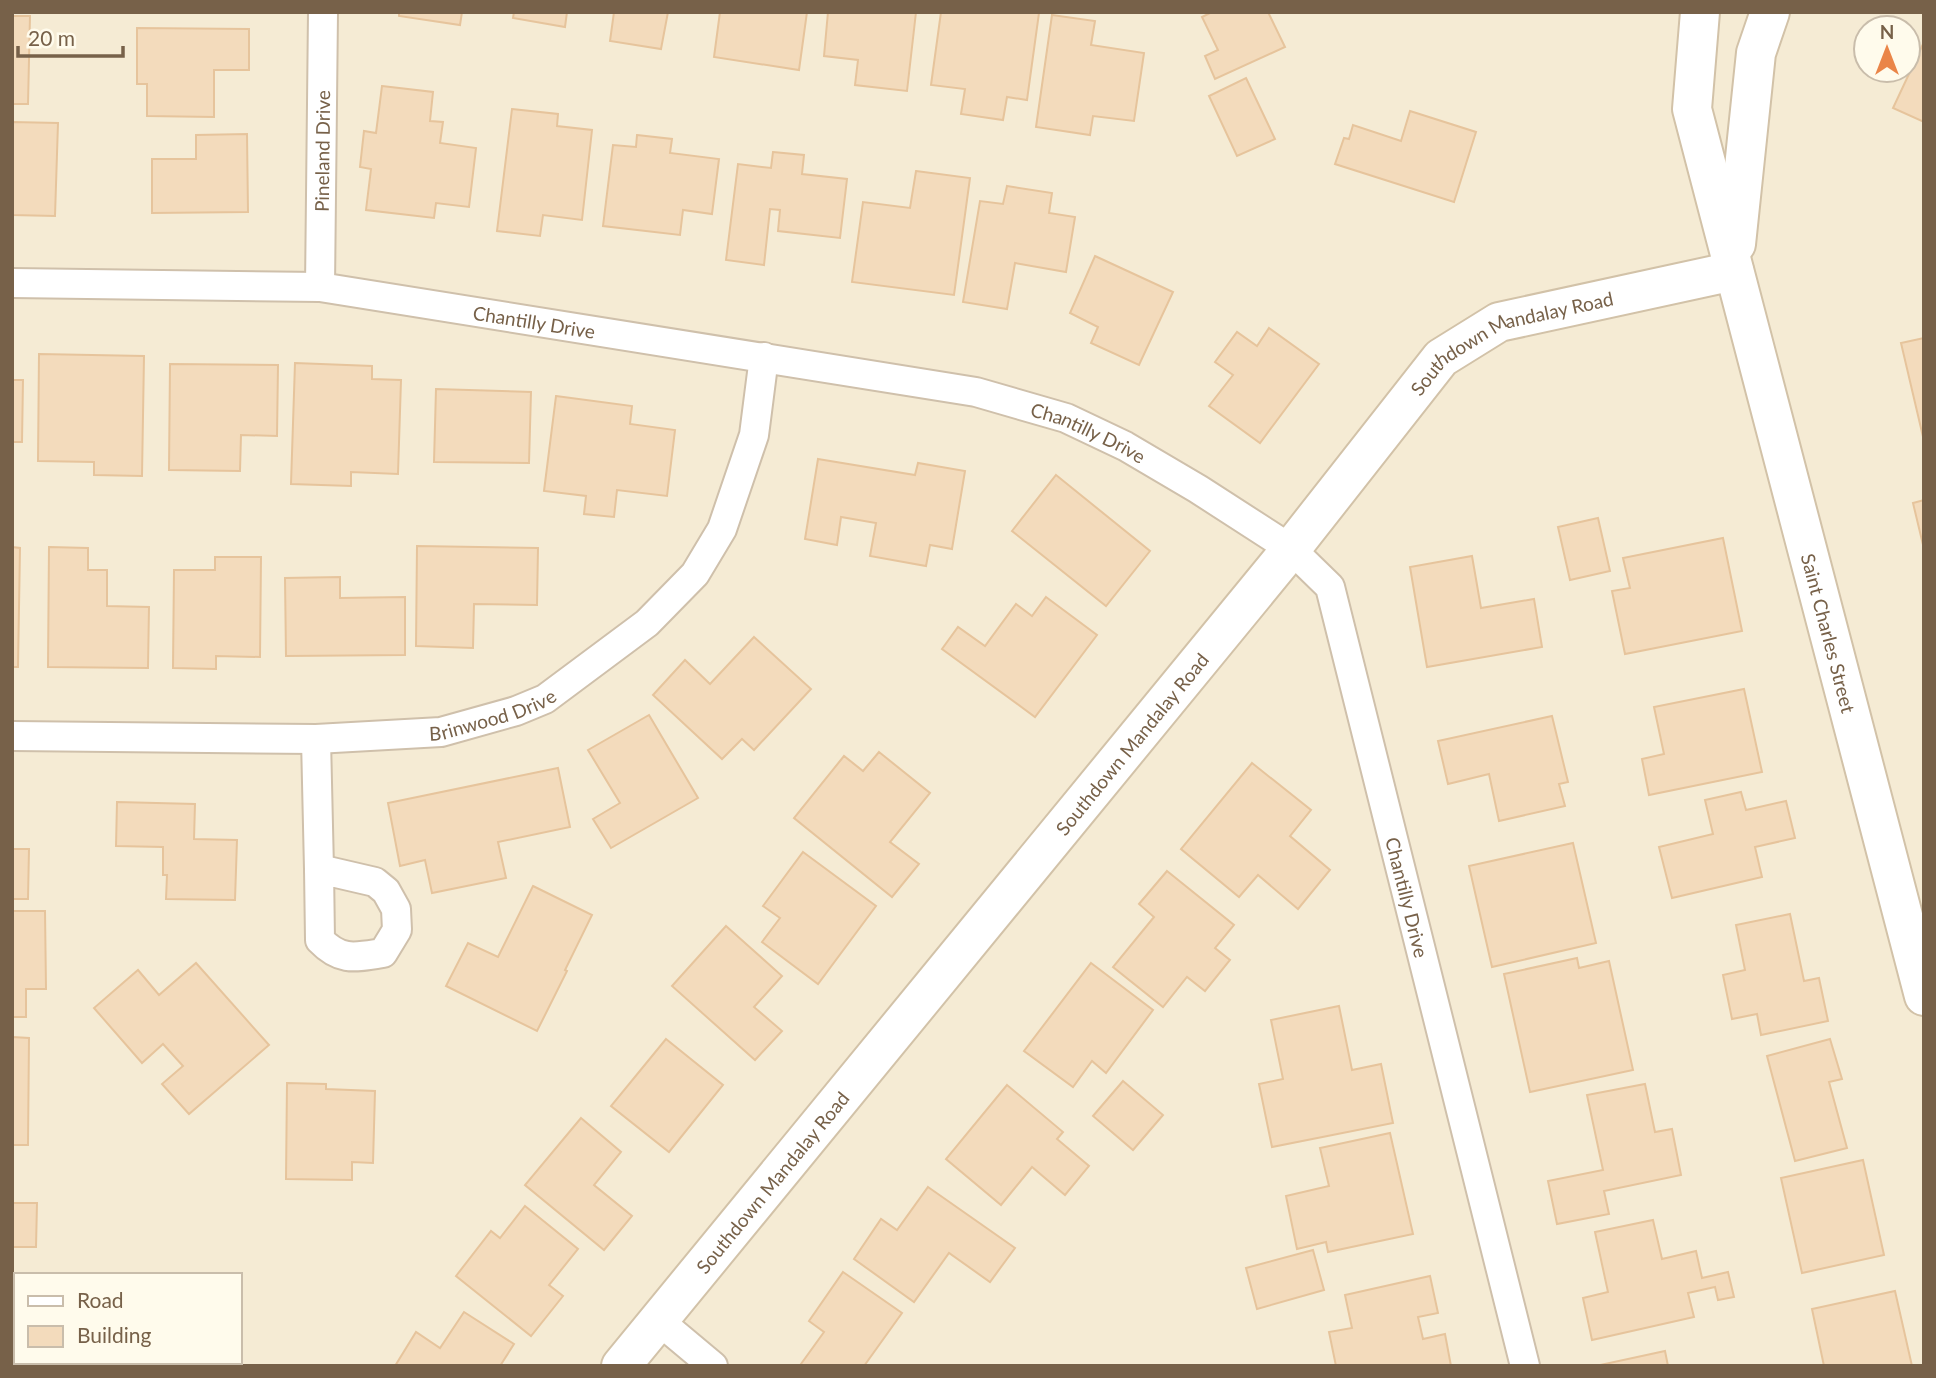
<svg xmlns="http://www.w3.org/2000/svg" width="1936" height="1378" font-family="Lato,sans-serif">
<rect width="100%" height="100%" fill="#fdf8e6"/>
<path fill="#f5ebd4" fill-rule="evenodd" d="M12,12h1912v1354h-1912zM1866,28h42v42h-42zM16,1275h224v87h-224z"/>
<g fill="#f3dbbc" stroke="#e6c49c" stroke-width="2">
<polygon points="399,12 462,12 460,25 399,16"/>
<polygon points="514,12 567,12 565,27 513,18"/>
<polygon points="614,12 668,12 661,49 610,41"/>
<polygon points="720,12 807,12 799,70 714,57"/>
<polygon points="828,12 916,12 907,91 855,85 858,60 824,56"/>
<polygon points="941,12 1039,13 1027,100 1007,97 1003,120 961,114 965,89 931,85"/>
<polygon points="1212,12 1268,12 1285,47 1215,79 1205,56 1218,50 1202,17"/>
<polygon points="1052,15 1095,21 1091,45 1144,53 1134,121 1093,116 1090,135 1036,127"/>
<polygon points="12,16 30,16 28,104 12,104"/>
<polygon points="137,28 249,29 249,70 214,70 214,117 147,116 147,84 137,84"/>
<polygon points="1924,42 1924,122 1893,108"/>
<polygon points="1246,78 1275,139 1237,156 1209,96"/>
<polygon points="382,86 433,92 430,121 443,122 440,143 476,148 469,207 436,203 434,218 366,210 371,169 360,167 364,131 376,133"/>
<polygon points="512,109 558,114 557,126 592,130 582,220 543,215 540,236 497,231"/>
<polygon points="1410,111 1476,132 1454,202 1335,164 1344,138 1349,139 1353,125 1401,141"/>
<polygon points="12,122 58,123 55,216 12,215"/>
<polygon points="247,134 248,212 152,213 152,159 196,159 196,135"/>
<polygon points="637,135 672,139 670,153 719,159 712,214 683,210 680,235 603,226 613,145 636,147"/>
<polygon points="773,152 804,155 802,174 847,179 840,238 778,231 780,210 770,209 764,265 726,260 738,164 771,168"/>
<polygon points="916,171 970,178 954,295 852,282 863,202 910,208"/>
<polygon points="1007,186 1052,193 1049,213 1075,217 1066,272 1015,263 1007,309 963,302 980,201 1003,204"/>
<polygon points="1095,256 1173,292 1139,365 1091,343 1098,327 1070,313"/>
<polygon points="1269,328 1319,364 1260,443 1209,406 1233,375 1215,362 1237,332 1257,346"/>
<polygon points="1924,338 1924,441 1901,343"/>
<polygon points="39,354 144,356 142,476 94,475 94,462 38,461"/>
<polygon points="295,363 372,366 372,379 401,380 398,474 351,472 351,486 291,484"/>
<polygon points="170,364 278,365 277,436 241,435 240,471 169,470"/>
<polygon points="12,380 23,380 22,442 12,442"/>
<polygon points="436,389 531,392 529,463 434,462"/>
<polygon points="556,396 632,406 630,424 675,430 667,496 617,490 614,517 584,514 586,496 544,491"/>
<polygon points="818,459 915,475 918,463 965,471 952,549 930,545 926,566 870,556 876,523 841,517 837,545 805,539"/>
<polygon points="1056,475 1150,551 1106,606 1012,531"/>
<polygon points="1924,500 1924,549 1913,503"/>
<polygon points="1598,518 1610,571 1570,580 1558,527"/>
<polygon points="1723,538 1742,631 1625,654 1612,591 1630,588 1623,558"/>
<polygon points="417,546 538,548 537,605 474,604 473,648 416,646"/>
<polygon points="12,547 20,548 18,667 12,667"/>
<polygon points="49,547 88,548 88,570 107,570 107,606 149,607 148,668 48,667"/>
<polygon points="1472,556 1481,608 1534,599 1542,647 1427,667 1410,567"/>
<polygon points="215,557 261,557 260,657 216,656 216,669 173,668 174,570 215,570"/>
<polygon points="340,577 340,598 405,597 405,655 286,656 285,578"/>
<polygon points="1046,597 1097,635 1035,717 942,649 958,627 985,646 1016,604 1032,616"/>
<polygon points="754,637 811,689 754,750 742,739 722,759 653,695 685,660 710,684"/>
<polygon points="1744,689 1762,772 1649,795 1642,759 1664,754 1654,707"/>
<polygon points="649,715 698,798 611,848 593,819 620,803 588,750"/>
<polygon points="1552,716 1568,782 1559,784 1565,806 1499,821 1489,774 1448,784 1438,741"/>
<polygon points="879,752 930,793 890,842 919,864 892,897 794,818 844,756 863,771"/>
<polygon points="1252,763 1311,810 1290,836 1330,870 1298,909 1258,875 1239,897 1181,849"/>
<polygon points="558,768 570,827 498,842 506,878 432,893 425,860 400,866 388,803"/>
<polygon points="1741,792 1746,810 1786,801 1795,838 1755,847 1762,877 1672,898 1659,847 1713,834 1705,800"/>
<polygon points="117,802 195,804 194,839 237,840 235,900 166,899 167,875 163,875 163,847 116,846"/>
<polygon points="1573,843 1596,943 1492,967 1469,866"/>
<polygon points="12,849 29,849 28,899 12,899"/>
<polygon points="803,852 876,906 818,984 762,942 780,918 763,906"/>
<polygon points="1167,871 1234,925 1215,948 1230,960 1205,991 1187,977 1163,1007 1113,967 1154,917 1139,904"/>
<polygon points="533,886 592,915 565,970 567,971 537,1031 446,986 468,943 498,957"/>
<polygon points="12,911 45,911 46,989 26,989 26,1017 12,1017"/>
<polygon points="1790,914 1804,981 1819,978 1828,1021 1761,1035 1757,1014 1732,1019 1723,975 1745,970 1736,925"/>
<polygon points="726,926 782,976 754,1007 782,1031 755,1060 672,986"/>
<polygon points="1577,958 1579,968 1609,961 1633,1070 1530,1092 1504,974"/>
<polygon points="196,963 269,1045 189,1114 162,1084 183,1066 163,1044 142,1063 94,1008 138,970 159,995"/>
<polygon points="1091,963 1153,1010 1106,1073 1092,1061 1073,1087 1024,1051"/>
<polygon points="1339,1006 1352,1070 1381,1064 1393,1123 1272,1147 1259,1084 1283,1079 1271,1020"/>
<polygon points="12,1037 29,1038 28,1145 12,1145"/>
<polygon points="666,1039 723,1085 669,1152 611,1106"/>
<polygon points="1830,1039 1842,1079 1829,1082 1847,1148 1795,1161 1767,1056"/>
<polygon points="1123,1081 1163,1115 1133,1150 1093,1116"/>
<polygon points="287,1083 326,1084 326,1089 375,1091 373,1163 352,1162 352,1180 286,1179"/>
<polygon points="1645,1084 1655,1132 1672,1129 1681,1175 1604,1191 1609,1214 1557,1224 1548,1181 1603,1170 1587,1095"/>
<polygon points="1007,1085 1063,1132 1057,1139 1089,1166 1065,1195 1032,1167 1001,1205 946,1159"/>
<polygon points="581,1118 621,1152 594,1185 632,1216 604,1250 525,1185"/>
<polygon points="1390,1133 1413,1234 1328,1252 1326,1242 1297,1249 1286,1196 1329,1186 1320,1148"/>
<polygon points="1863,1160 1884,1255 1802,1273 1781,1178"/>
<polygon points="928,1187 1015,1248 990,1282 949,1253 914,1302 854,1259 881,1219 897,1230"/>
<polygon points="12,1203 37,1203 36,1247 12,1247"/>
<polygon points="525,1206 578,1249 549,1285 563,1296 531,1336 456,1276 491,1231 500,1238"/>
<polygon points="1653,1220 1662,1259 1696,1251 1702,1278 1728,1272 1734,1297 1718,1300 1715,1287 1688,1293 1694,1317 1592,1340 1583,1298 1608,1292 1595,1232"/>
<polygon points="1313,1250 1324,1290 1257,1309 1246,1268"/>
<polygon points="843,1272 902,1313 864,1366 804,1366 801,1364 824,1332 809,1321"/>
<polygon points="1430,1276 1438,1313 1418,1317 1423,1339 1445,1334 1451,1366 1336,1366 1329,1332 1352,1328 1345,1295"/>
<polygon points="1895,1291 1912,1366 1824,1366 1812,1309"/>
<polygon points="464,1312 514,1344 500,1366 395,1366 416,1332 440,1348"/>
<polygon points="12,1342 16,1342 16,1362 39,1362 39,1366 12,1366"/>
<polygon points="1665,1351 1668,1366 1600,1366 1600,1365"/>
<polygon points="95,1362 233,1362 231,1366 182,1366 175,1363 173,1366 94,1366"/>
</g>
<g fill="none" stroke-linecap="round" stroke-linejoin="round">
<defs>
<g id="street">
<path id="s1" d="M12,283l308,4 656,105 90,26 59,28 73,43 93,60 39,38 195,779"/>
<path id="s2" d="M320,287l3,-275"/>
<path id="s3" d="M12,736l304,3 125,-7 75,-21 29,-12 102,-76 48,-49 27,-45 32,-94 10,-78"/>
<polyline points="316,739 319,869"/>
<path d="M319,869l56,13 11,9 10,18 1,21 -14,23c-27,4 -42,9 -63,-13z"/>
<polyline points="658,1320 713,1366"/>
</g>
<g id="secondary">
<path id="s4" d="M1700,12l-8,97 232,887"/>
<polyline points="1736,244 1756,53 1770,12"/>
<path id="s5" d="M621,1366l670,-817 150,-191 58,-36 235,-51"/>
</g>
</defs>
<use href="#street" stroke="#cfc0ab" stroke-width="32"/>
<use href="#secondary" stroke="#d2c2a8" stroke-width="42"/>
<use href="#street" stroke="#fff" stroke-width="28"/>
<use href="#secondary" stroke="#fff" stroke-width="38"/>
</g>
<g text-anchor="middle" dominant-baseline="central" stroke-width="5" stroke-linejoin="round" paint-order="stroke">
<g font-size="19" fill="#776149" stroke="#fffbec">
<text stroke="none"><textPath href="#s2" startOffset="136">Pineland Drive</textPath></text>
<text stroke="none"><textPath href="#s1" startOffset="525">Chantilly Drive</textPath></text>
<text stroke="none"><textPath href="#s5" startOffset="1370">Southdown Mandalay Road</textPath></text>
<text stroke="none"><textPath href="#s1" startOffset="1092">Chantilly Drive</textPath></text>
<text stroke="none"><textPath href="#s4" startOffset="639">Saint Charles Street</textPath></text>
<text stroke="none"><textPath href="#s3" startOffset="483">Brinwood Drive</textPath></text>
<text stroke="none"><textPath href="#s5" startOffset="805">Southdown Mandalay Road</textPath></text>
<text stroke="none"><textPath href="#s1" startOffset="1701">Chantilly Drive</textPath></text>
<text stroke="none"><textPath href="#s5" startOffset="238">Southdown Mandalay Road</textPath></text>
</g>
</g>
<rect width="1936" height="1378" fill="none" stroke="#776149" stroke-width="28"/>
<rect x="14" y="1273" width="228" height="91" fill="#fffbec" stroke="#c9bdab" stroke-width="2"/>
<rect x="28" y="1296" width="35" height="10" fill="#ffffff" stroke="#c9bdab" stroke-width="2"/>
<text x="77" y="1308" font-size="21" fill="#776149">Road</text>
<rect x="28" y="1326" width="35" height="21" fill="#f3dbbc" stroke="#c9bdab" stroke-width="2"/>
<text x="77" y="1343" font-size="21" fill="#776149">Building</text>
<g transform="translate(1887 49)"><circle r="33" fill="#fffbec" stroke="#c9bdab" stroke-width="2"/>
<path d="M0-5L12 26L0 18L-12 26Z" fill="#ea8548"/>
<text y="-10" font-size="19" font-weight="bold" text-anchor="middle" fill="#776149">N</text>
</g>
<path d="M18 46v10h105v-10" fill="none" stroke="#776149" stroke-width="3.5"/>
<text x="28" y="46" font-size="21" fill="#776149" stroke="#fffbec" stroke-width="5" paint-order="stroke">20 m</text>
</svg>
